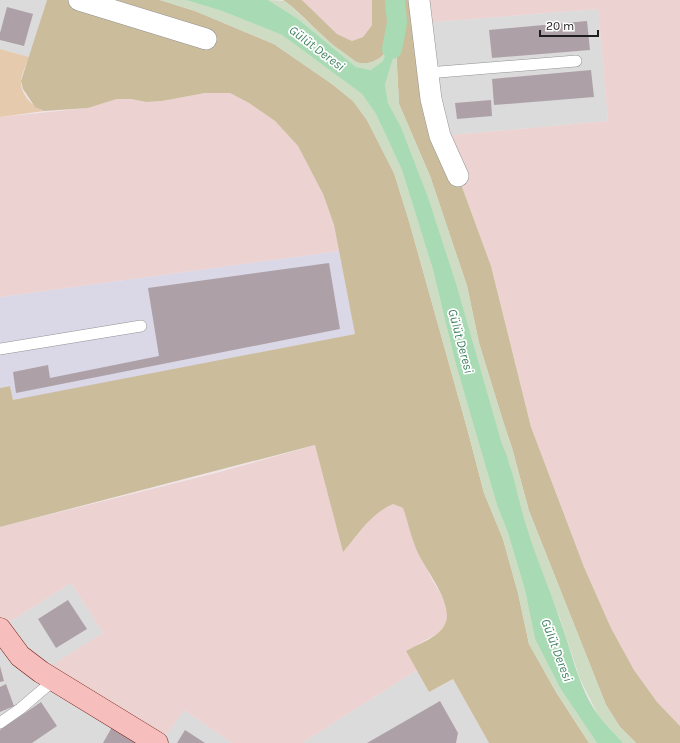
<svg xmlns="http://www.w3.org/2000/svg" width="680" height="743" font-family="Karla,sans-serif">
<rect width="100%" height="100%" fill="#efe5e8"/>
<g fill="#dcdbdc">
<polygon points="0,0 47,0 29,57 0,49"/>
<polygon points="598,9 608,121 440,136 421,23"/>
<polygon points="71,583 103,633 42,672 157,743 0,743 0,628"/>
<polygon points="417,670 429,692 453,679 489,743 302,743"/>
<polygon points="184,710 232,743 161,743"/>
</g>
<polygon fill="#dad7e7" points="339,251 355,334 13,401 10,386 0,388 0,297"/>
<g fill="#ecd3d1">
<polygon points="302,0 372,0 372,25 363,37 352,41 337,34"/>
<polygon points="419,0 680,0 680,726 657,702 634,670 611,628 584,567 531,427 491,266 458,176 440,136 608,121 598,9 421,23"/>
<polygon points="205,93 230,93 249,103 275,121 298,146 323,194 334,225 339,251 0,297 0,117 88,108 117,99 131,99 146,102 162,101"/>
<polygon points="316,445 343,551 372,517 383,508 393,504 403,508 430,576 445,602 448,615 445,625 440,632 406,651 417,670 302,743 232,743 184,710 161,743 41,672 103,633 71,583 0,628 0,527 216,473"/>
</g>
<path fill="#e6caae" d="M0,49l29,8c-2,7 -8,17 -8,25 0,13 12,25 23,29l-44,6z"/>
<g fill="#cbbd9c">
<path d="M47,0h113l35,11 79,33 58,40 21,17 14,19 27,53 15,48 58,207 17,65 19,46 15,54 11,51 27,48 33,51h-100l-36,-64 -24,13 -23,-41c12,-7 31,-13 38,-25 13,-21 -22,-59 -29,-80 -5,-12 -7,-25 -12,-38l-10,-4c-22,9 -35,31 -50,48l-28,-107 -315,82v-139l10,-2 3,14 342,-66 -21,-109 -11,-31 -25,-48 -23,-25 -26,-18 -19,-10h-25l-43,8 -16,1 -15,-3h-14l-29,9 -44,3 -9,-4 -12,-18 -2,-8z"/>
<path d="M283,0h19l35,34 15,7 11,-4 9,-12v-25h47l39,176 33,90 40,161 53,140 27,61 23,42 23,32 23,24v17h-44l-16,-16 -14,-22 -77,-194 -17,-63 -9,-27 -24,-78 -12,-57 -37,-110 -31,-72 -3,-56 1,-23c-4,7 -4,17 -8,23 -6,10 -18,17 -29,15 -18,-3 -58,-51 -77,-63z"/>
</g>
<g fill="#cedcc3">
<polygon points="160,0 186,0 222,11 282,35 362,94 376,114 402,170 433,270 455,361 497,505 508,533 525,590 535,639 560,688 597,743 589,743 556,692 529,644 518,593 503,539 484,493 467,428 409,221 394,173 367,120 353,101 332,84 274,44 195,11"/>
<polygon points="268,0 285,1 332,44 358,63 370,63 380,58 389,48 383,61 372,70 356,67 298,19"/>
<polygon points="396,48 399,104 430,176 467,286 479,343 503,421 512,448 529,511 606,705 620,727 636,743 623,743 598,715 580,679 561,621 532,548 513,482 510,465 502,444 456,283 428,197 401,127 388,103 385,85"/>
</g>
<path fill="#a8dab3" d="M186,0h82l30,19 58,48 15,3 12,-9 14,-38 -1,25 -11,37 3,18 13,24 27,70 28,86 46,161c11,24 15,52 23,78 10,34 24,65 35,98 12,31 18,68 39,96 7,9 16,18 24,27h-26l-37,-55 -25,-49 -10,-49 -17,-57 -11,-28 -22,-75 -20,-69 -22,-91 -31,-100 -26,-56 -14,-20 -80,-59 -60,-24z"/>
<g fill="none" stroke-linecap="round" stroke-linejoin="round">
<polyline stroke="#a8dab3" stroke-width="20" points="392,49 397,23 395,0"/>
</g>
<g fill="#ada1a7">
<polygon points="7,7 33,14 24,46 0,40 0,33"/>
<polygon points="587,21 590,50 492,58 489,30"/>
<polygon points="591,70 594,97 494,105 492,79"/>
<polygon points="491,100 492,116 457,119 455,103"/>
<polygon points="329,263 340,329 16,393 13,372 48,365 50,378 159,356 148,288"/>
<polygon points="68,600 87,629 56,648 38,619"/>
<polygon points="0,666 4,681 0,682"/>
<polygon points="6,684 14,706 0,712 0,687"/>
<polygon points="440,701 458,733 456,743 367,743"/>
<polygon points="41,702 57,726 32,743 0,743 0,730"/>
<polygon points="112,727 142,743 103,743"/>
<polygon points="185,730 205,743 177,743"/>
</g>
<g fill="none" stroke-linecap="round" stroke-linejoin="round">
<defs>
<g id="lane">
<polyline points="427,73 576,61"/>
<polyline points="0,349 141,326"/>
<polyline points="0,723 20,709 54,680"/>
</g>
<g id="street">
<polyline points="79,0 206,39"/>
<polyline points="419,0 431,99 440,136 458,176"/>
</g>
<polyline id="secondary" points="0,629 20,656 41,672 157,743"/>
</defs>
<use href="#lane" stroke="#929292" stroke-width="12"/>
<use href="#street" stroke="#929292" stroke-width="22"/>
<use href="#secondary" stroke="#6f150b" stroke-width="23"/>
<use href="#lane" stroke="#fff" stroke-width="11"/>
<use href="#street" stroke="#fff" stroke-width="21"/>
<use href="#secondary" stroke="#f6bebc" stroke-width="22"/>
</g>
<g text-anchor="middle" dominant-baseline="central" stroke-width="3.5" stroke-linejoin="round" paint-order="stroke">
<g font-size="13" font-style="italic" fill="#408261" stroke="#fff">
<text transform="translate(317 48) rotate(37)">Gülüt Deresi</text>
<text transform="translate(461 341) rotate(75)">Gülüt Deresi</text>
<text transform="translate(557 650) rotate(69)">Gülüt Deresi</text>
</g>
</g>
<path d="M540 30v6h58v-6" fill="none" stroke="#1e1e1e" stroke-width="2"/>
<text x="546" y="30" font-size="12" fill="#1e1e1e" stroke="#ffffff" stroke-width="3" paint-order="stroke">20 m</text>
</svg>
